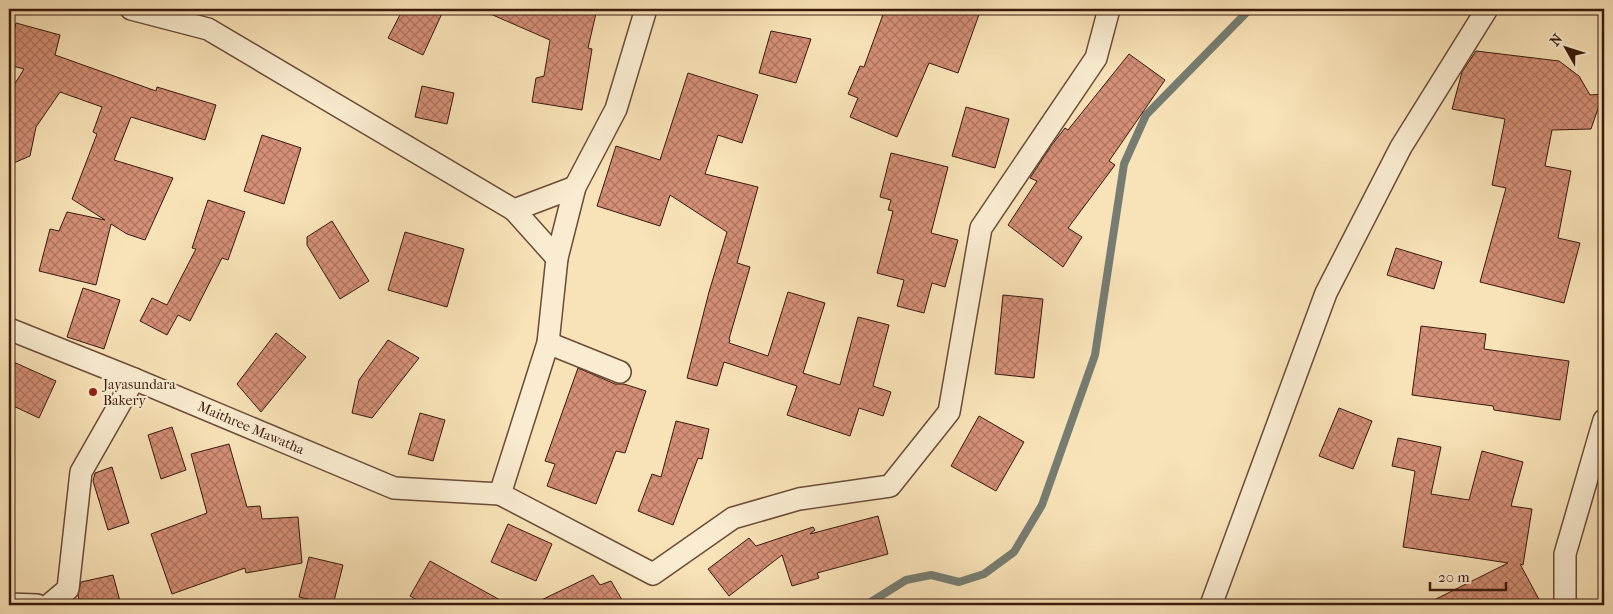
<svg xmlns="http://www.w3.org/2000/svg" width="1613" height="614" font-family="'IM FELL French Canon',serif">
<defs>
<pattern id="building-cross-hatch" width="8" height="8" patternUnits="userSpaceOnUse" patternTransform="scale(1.25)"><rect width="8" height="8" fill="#d48f76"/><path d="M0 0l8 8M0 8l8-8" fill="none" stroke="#ad745f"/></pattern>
</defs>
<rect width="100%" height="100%" fill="#f8e2b7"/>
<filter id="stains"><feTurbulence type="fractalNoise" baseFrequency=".004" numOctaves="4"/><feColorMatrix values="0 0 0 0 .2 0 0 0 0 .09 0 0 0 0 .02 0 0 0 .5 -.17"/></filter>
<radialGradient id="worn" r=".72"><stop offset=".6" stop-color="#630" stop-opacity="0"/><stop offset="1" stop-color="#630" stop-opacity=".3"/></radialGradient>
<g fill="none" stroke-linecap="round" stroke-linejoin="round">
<polyline stroke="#767c71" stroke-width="8" points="866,605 906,580 931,575 959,582 984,574 1014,552 1042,505 1095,355 1124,164 1146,115 1250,9"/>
</g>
<g fill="url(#building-cross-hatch)" stroke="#3a1a0c">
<polygon points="403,9 444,9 423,55 388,38"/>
<polygon points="479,9 597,9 588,48 592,49 582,110 532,102 536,78 544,76 550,40"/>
<polygon points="885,9 981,9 958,73 929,63 897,137 850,117 858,98 848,94 860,66 864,67"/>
<polygon points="16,23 60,35 55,55 156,91 157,87 216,105 205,140 131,117 114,160 173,178 145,240 127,234 111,224 96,285 39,271 50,229 59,231 67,212 105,220 72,199 97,134 93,132 102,107 60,92 36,127 30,156 9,165 9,93 24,69 9,65 9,50"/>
<polygon points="771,31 811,39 796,83 759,73"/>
<polygon points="1476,51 1559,61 1579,76 1590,95 1603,94 1591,129 1552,130 1545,166 1571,171 1558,238 1580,243 1564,303 1480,282 1506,188 1492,185 1505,119 1452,109 1462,72"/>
<polygon points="1129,54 1165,80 1109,161 1115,165 1068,228 1082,237 1063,267 1008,225 1037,181 1030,178 1051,146 1065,128 1068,130"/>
<polygon points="688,73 758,95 742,143 718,135 705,174 758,187 737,263 750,267 729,339 730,340 729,343 768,356 788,292 825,303 803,373 840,385 858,317 889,325 873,386 891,392 883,416 859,408 850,436 787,415 797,386 724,362 717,386 687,378 709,292 727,232 670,195 660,226 597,206 616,146 660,160"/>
<polygon points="422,86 454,93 447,124 415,117"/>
<polygon points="966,107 1009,119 995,168 952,156"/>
<polygon points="262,135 301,148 284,204 244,191"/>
<polygon points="891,153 948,167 931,233 958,240 945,287 932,283 924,313 897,306 904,280 877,273 893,211 888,210 891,200 880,197"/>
<polygon points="208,200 245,212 228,260 222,258 190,321 178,315 167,335 140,321 152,298 167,305 196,249 192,248"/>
<polygon points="332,221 369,281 340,299 307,245 307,237"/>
<polygon points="405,232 464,249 447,307 388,290"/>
<polygon points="1396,248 1442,262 1434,289 1387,275"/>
<polygon points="83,288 120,300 104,349 67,337"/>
<polygon points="1003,295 1043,299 1034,378 995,374"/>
<polygon points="1421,326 1486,334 1484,349 1569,361 1560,420 1494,410 1493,406 1412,395"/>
<polygon points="276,333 306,357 261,412 237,384"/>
<polygon points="388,340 419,358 372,418 352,413 359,380"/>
<polygon points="9,360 56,381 39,418 9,404"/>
<polygon points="578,368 615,384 624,384 646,391 625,453 616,451 596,504 547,486 555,464 545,461"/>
<polygon points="1339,408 1372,421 1353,469 1319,456"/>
<polygon points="420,413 445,420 433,461 408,454"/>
<polygon points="979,416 1024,442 996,491 951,466"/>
<polygon points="676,421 709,429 702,459 698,458 673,525 638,511 652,474 661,477"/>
<polygon points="172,427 186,470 161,479 148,435"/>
<polygon points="1398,438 1441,447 1431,494 1469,500 1482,451 1523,462 1511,506 1532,509 1523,565 1520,564 1542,605 1424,605 1508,563 1403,547 1415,471 1392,466"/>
<polygon points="229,444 247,507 260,506 262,519 298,517 302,563 246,573 245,568 172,594 151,534 207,513 191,454"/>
<polygon points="112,467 129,523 108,530 93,481 95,473"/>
<polygon points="878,516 888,554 817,573 819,578 792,586 782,555 729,596 708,569 749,538 756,546 813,527 815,530 810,534"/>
<polygon points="508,524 552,544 536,581 491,562"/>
<polygon points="309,557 343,565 333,605 299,597"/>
<polygon points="430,561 509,605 426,605 410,596"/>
<polygon points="113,575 121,605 80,605 78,595 81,582"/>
<polygon points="593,575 600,585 611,581 625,605 531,605"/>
</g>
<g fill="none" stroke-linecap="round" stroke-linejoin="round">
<defs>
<g id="street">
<polyline points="131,9 208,29 514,210 575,187"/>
<polyline points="646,9 616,109 575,187 557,258 548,343 500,494 653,574 733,518 799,499 890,486 949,412 981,228 1096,58 1109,9"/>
<polyline points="514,210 557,258"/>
<polyline points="9,329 134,379 394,488 500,494"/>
<polyline points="548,343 620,372"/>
<polyline points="9,604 37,605"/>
<polyline points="49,605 68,589 81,472 134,379"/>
<polyline points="1211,605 1326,293 1401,147 1487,9"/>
<polyline points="1565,605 1565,554 1604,420"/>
</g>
</defs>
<use href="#street" stroke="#6a4c37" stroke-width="24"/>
<use href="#street" stroke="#faecd0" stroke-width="21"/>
</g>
<circle fill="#8f2418" stroke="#faecd0" stroke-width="2" cx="93" cy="392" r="5"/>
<g text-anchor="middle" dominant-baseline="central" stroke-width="4" stroke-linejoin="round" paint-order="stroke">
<g font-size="14" fill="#3a1a0c" stroke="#faecd0" text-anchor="start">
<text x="103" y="384">Jayasundara<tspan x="103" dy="16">Bakery</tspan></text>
</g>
<g font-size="14" fill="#3a1a0c" stroke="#faecd0">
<text transform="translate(251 428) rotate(23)">Maithree Mawatha</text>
</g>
</g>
<rect width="1613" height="614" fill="none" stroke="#f8e2b7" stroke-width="30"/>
<rect x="10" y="10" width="1593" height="594" fill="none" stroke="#3a1a0c" stroke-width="2.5"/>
<rect x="15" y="15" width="1583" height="584" fill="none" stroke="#3a1a0c"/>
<g transform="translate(1566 48) rotate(309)" stroke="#faecd0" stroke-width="4" paint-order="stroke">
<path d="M0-4L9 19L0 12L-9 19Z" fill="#3a1a0c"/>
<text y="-8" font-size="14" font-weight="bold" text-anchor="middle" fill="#3a1a0c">N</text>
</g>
<path d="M1430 582v8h76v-8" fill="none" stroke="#3a1a0c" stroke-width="2.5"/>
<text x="1438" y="582" font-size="15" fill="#3a1a0c" stroke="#faecd0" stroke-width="4" paint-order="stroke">20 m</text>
<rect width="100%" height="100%" filter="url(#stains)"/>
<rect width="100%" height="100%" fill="url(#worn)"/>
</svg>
